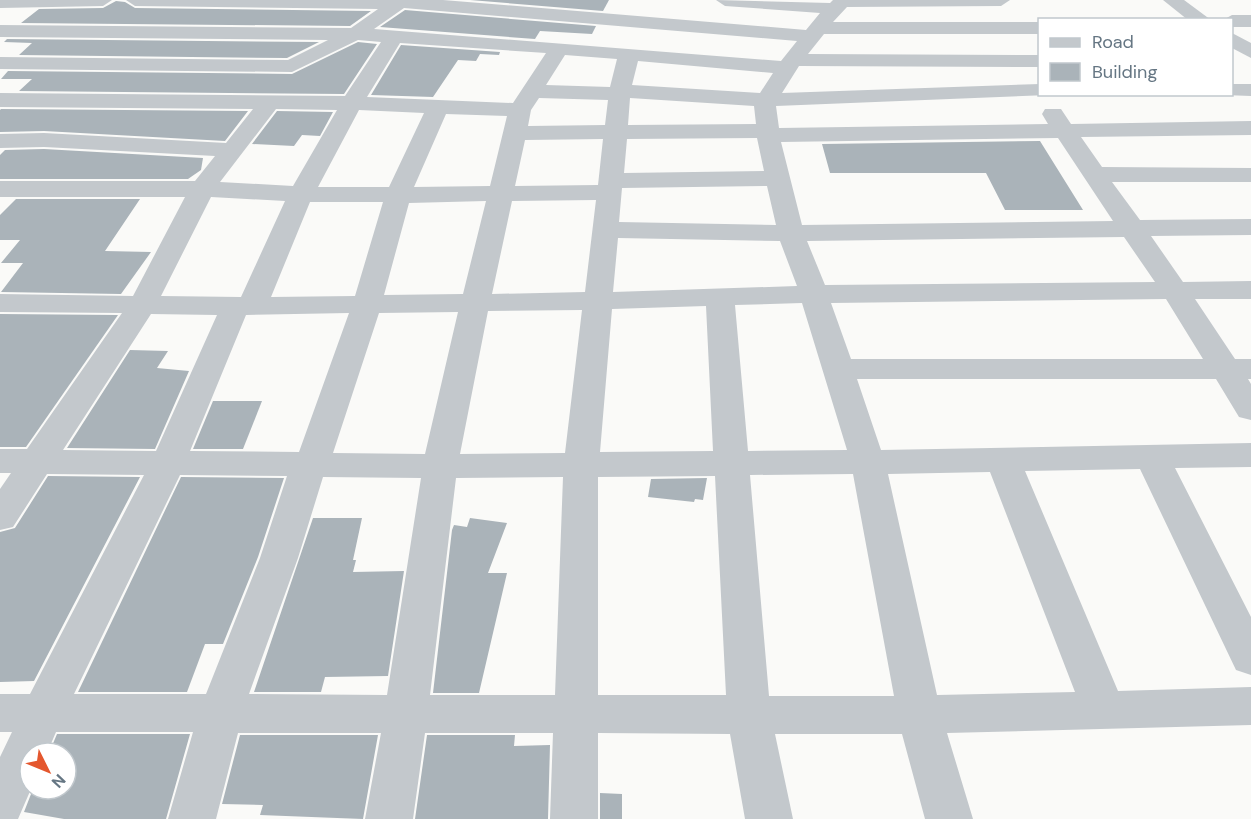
<svg xmlns="http://www.w3.org/2000/svg" width="1251" height="819" font-family="'DM Sans',sans-serif">
<rect width="100%" height="100%" fill="#fafaf8"/>
<g fill="#aab3b9">
<polygon points="470,0 609,0 603,11"/>
<polygon points="116,1 125,2 135,8 371,11 350,26 21,23 39,9 103,8"/>
<polygon points="405,10 596,26 592,34 540,31 535,39 380,27"/>
<polygon points="7,39 319,42 287,58 19,55 32,43 4,42"/>
<polygon points="358,42 377,44 344,94 19,91 32,79 1,79 8,71 292,74"/>
<polygon points="401,45 500,52 499,55 480,54 476,61 458,60 433,97 371,95"/>
<polygon points="0,110 1,109 248,111 225,141 44,131 0,132"/>
<polygon points="277,111 333,112 320,136 302,135 294,146 252,144"/>
<polygon points="1040,141 1083,210 1005,210 986,173 830,173 822,144"/>
<polygon points="44,149 203,158 201,170 188,179 0,179 0,155 5,150"/>
<polygon points="16,199 140,199 105,251 151,252 121,294 1,292 23,263 1,263 20,240 0,240 0,215"/>
<polygon points="0,314 118,315 26,447 0,447"/>
<polygon points="130,350 168,351 157,368 189,371 155,449 67,448"/>
<polygon points="213,401 262,401 243,449 193,449"/>
<polygon points="48,476 140,477 34,681 0,682 0,532 15,528"/>
<polygon points="181,477 284,478 258,557 223,644 205,644 187,692 78,692"/>
<polygon points="707,478 703,500 695,499 694,502 648,497 651,479"/>
<polygon points="313,518 362,518 353,560 356,560 353,572 404,571 388,676 325,677 321,692 254,692"/>
<polygon points="470,518 507,523 488,573 507,573 479,693 433,693 452,530 454,525 467,527"/>
<polygon points="57,734 190,734 166,819 64,819 24,812 33,789 66,789 66,753 49,753"/>
<polygon points="240,735 378,735 363,819 260,815 263,805 222,804"/>
<polygon points="427,735 515,735 514,746 550,745 548,819 415,819"/>
<polygon points="600,793 622,794 622,819 600,819"/>
</g>
<g fill="none" stroke-linecap="round" stroke-linejoin="round">
<g fill="#c3c8cc" fill-rule="evenodd">
<polygon points="0,0 112,0 103,6 0,8"/>
<path d="M126,0h317l363,30 14,-17 -95,-7 -9,-6 114,3 3,-3h177l-9,6 -154,1 -14,15h207v12h-216l-16,20 232,1v12l-241,-1 -17,27 258,-9v10l8,1 -272,11 3,22 269,-4 -6,-10 3,-5h16l10,15 180,-3v14l-170,2 21,30 149,1v14h-139l28,38 111,-1v16l-100,1 32,46 68,-1v18h-56l40,60h16v20h-3l3,5v36l-12,-3 -23,-38h-359l24,71 370,-7v24l-76,1 76,149v58l-15,-5 -96,-201 -115,2 93,220 133,-4v38l-304,8 26,86h-48l-23,-85h-127l18,85h-48l-15,-85 -132,-1v86h-48l3,-86h-128l-12,86h-48l16,-86h-143l-22,86h-48l25,-87h-137l-9,21h-17l1,36 -13,30h-18v-62l12,-25h-12v-38h30l114,-219 -97,-1 -34,53 -13,3v-41l11,-16h-11v-24h27l95,-136 -122,-1v-18l133,2 52,-99h-185v-16h195l20,-25 -171,-9 -44,1v-14l44,-1 182,10 27,-34 -253,-2v-14l345,3 36,-54 -23,-2 -66,32 -292,-3v-12l288,3 40,-20 -328,-3v-12l351,3 27,-19 -243,-3zM404,8l393,33 -16,20 -407,-32zM400,43l146,10 -33,50 -146,-6zM565,55l52,4 -7,28 -64,-2zM638,61l135,12 -13,20 -128,-8zM539,98l69,2 -3,25 -77,1 3,-16zM630,98l124,8 2,18 -128,1zM276,109l61,1 -44,76 -73,-4zM359,110l65,3 -35,74h-71zM446,114l61,2 -17,70 -76,1zM757,138l7,33 -140,2 3,-34zM1058,138l55,83 -311,4 -21,-83zM603,139l-5,46 -83,1 10,-46zM767,186l9,39 -157,-3 3,-34zM211,197l74,4 -44,96 -80,-1zM596,200l-11,92 -93,2 20,-93zM486,201l-23,93 -79,1 25,-92zM310,202h73l-28,94 -84,1zM1124,237l31,45 -330,3 -18,-44zM618,238l162,3 17,45 -184,6zM1166,299l37,60h-352l-20,-56zM802,303l45,147 -99,1 -13,-146zM706,306l7,145 -113,1 12,-143zM582,310l-17,143 -105,1 28,-143zM458,312l-33,142 -92,-1 46,-140zM349,313l-50,139 -109,-1 56,-136zM151,314l66,1 -61,136 -93,-1zM990,472l85,220 -138,3 -49,-221zM853,474l41,222h-125l-19,-221zM180,475l107,1 -27,82 -54,136h-132zM715,476l11,219h-128v-218zM323,477l98,1 -34,217 -138,-1 49,-136zM563,477l-8,218h-125l26,-217z"/>
<polygon points="1163,0 1184,0 1211,20 1188,20"/>
<polygon points="1232,15 1251,15 1251,27 1232,27 1232,20 1223,20"/>
<polygon points="1232,33 1251,43 1251,58 1232,48"/>
<polygon points="1232,84 1251,84 1251,96 1224,95 1232,94"/>
</g>
</g>
<rect x="1038" y="18" width="195" height="78" fill="#ffffff" stroke="#c1c8cd" stroke-width="1.5"/>
<rect x="1050" y="38" width="30" height="9" fill="#c3c8cc" stroke="#c1c8cd" stroke-width="1.5"/>
<text x="1092" y="48" font-size="18" fill="#657683">Road</text>
<rect x="1050" y="63" width="30" height="18" fill="#aab3b9" stroke="#c1c8cd" stroke-width="1.5"/>
<text x="1092" y="78" font-size="18" fill="#657683">Building</text>
<g transform="translate(48 771) rotate(133)"><circle r="28" fill="#ffffff" stroke="#c1c8cd" stroke-width="1.5"/>
<path d="M0-4.5L10 22L0 15L-10 22Z" fill="#e4572e"/>
<text y="-9" font-size="16" font-weight="bold" text-anchor="middle" fill="#657683">N</text>
</g>
</svg>
